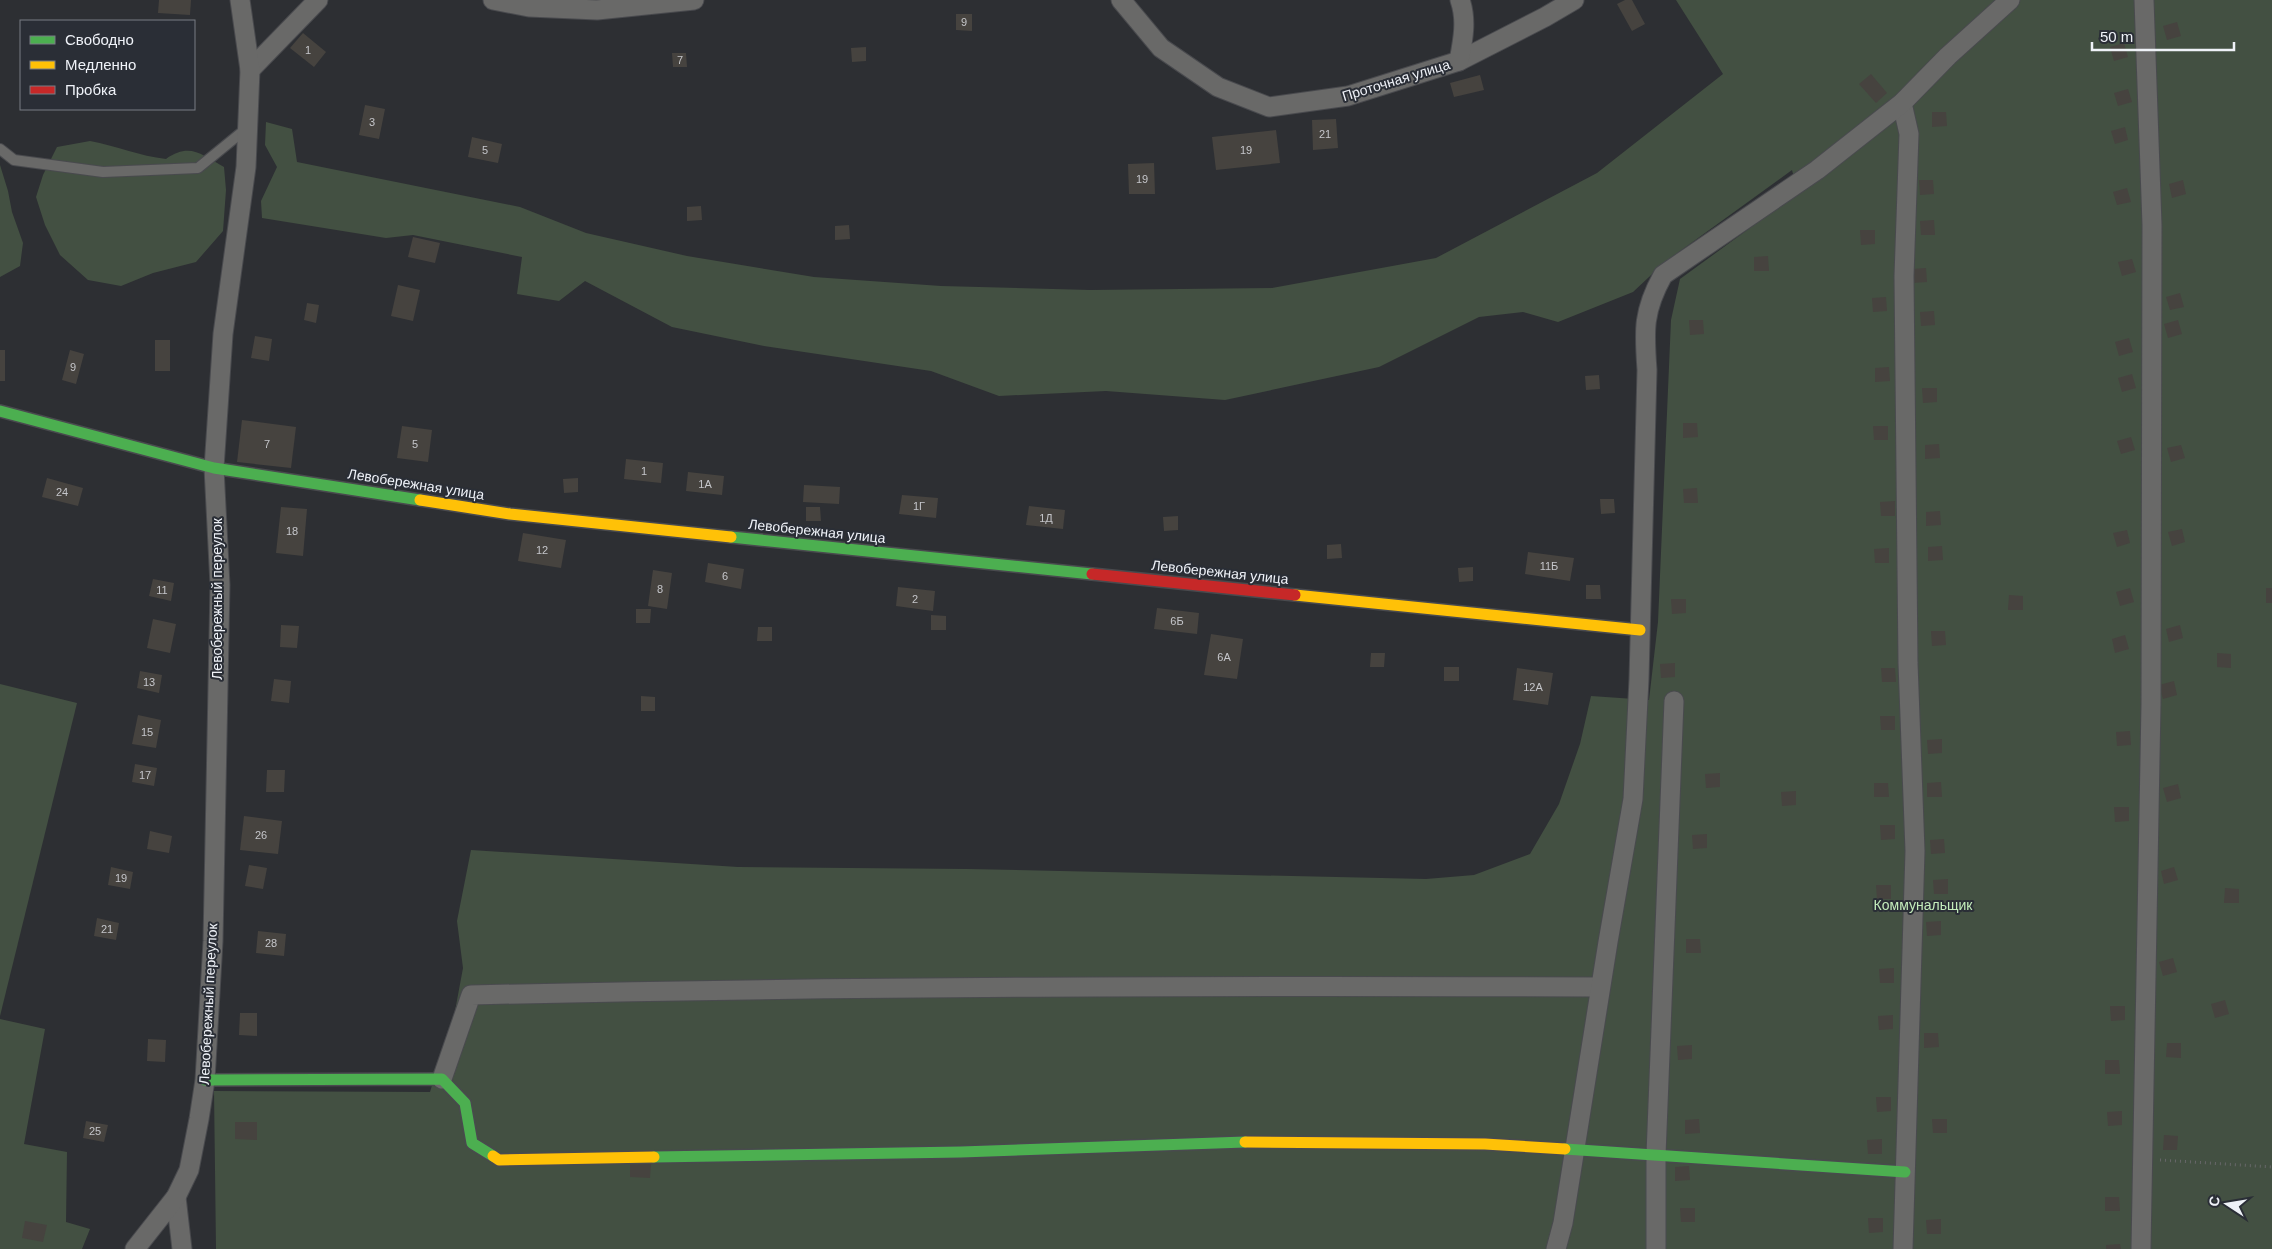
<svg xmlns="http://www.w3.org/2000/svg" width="2272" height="1249" font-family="Helvetica,sans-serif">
<rect width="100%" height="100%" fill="#2d2f33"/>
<g fill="#435042">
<polygon points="1676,0 2272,0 2272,1249 216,1249 214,1091 430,1092 455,1011 463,968 457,921 471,850 738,867 967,869 1426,879 1474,875 1530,854 1559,804 1580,744 1591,696 1649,700 1658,622 1671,320 1680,279 1798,193 1792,170 1665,262 1633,292 1558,322 1523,312 1479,317 1379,367 1225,400 1106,391 999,396 931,371 764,346 672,327 585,281 559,301 517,294 522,257 413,235 386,238 262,218 261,201 277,167 265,145 266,122 292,129 297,162 520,207 586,233 687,256 814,277 941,286 1090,290 1272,288 1436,258 1597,173 1723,74"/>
<path d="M90,141c26,5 50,15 76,18 24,-17 36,-4 58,8l2,23 -3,41 -27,31 -43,11 -32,13 -33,-6 -28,-25 -15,-30 -9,-28 7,-22 14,-28z"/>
<polygon points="0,165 8,191 12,212 23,243 20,266 0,277"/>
<polygon points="0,684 77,703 0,1016"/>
<polygon points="0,1019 45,1029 24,1144 67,1152 66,1222 90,1229 82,1249 0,1249"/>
</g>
<g fill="#46433f">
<polygon points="159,0 191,0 190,15 158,13"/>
<polygon points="1625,0 1632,0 1645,24 1632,31 1617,4"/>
<polygon points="956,14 972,14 972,31 956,30"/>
<polygon points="2177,22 2181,36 2167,40 2163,26"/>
<polygon points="303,33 326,52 314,67 290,48"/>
<polygon points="2124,43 2128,57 2114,61 2110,47"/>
<polygon points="866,47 866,61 852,62 851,48"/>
<polygon points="672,53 686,53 687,67 673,67"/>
<polygon points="1871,74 1887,93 1876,103 1859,84"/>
<polygon points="1480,75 1484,90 1454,97 1450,83"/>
<polygon points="2128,89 2132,102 2118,106 2114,93"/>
<polygon points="365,105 385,109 379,139 359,135"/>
<polygon points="1932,112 1946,112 1947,126 1932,127"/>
<polygon points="1336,119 1338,148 1313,150 1312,120"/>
<polygon points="2125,127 2128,140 2115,144 2111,131"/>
<polygon points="1276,130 1280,163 1216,170 1212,137"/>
<polygon points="472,137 502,144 498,163 468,157"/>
<polygon points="1154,163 1155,194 1129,194 1128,164"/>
<polygon points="1919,180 1933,180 1934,194 1920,195"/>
<polygon points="2183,180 2186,194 2172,198 2169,184"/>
<polygon points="2127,188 2131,202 2117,205 2113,192"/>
<polygon points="701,206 702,220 687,221 687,207"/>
<polygon points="1934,220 1935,235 1921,235 1920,221"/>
<polygon points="849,225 850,239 835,240 835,226"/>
<polygon points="1860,230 1875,230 1875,244 1861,245"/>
<polygon points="413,237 440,243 435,263 408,257"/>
<polygon points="1768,256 1769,271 1754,271 1754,257"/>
<polygon points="2132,259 2136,272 2122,276 2118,262"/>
<polygon points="1926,268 1927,282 1912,283 1912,269"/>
<polygon points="398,285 420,290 413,321 391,316"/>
<polygon points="2180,293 2184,307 2170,310 2166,297"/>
<polygon points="1886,297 1887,311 1873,312 1872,298"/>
<polygon points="307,303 319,305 316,323 304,320"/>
<polygon points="1934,311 1935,325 1921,326 1920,312"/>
<polygon points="1689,320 1703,320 1704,334 1690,335"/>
<polygon points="2178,320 2182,334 2168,338 2164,324"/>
<polygon points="255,336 272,339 269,361 251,358"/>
<polygon points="2129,338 2133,352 2119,356 2115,342"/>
<rect x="155" y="340" width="15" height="31"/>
<rect x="0" y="350" width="5" height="31"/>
<polygon points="70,350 84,354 76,384 62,380"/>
<polygon points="1889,367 1890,381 1875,382 1875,368"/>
<polygon points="2132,374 2136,388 2122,392 2118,378"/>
<polygon points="1599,375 1600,389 1586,390 1585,376"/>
<polygon points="1922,388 1937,388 1937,402 1923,403"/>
<polygon points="242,420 296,427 291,468 237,462"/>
<polygon points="1683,423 1697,423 1698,437 1683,438"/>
<polygon points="402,426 432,430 428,462 397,458"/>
<polygon points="1873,426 1888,426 1888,440 1874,440"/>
<polygon points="2131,437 2135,450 2121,454 2117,441"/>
<polygon points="1939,444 1940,458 1925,459 1925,445"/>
<polygon points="2181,445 2185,458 2171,462 2167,448"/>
<polygon points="626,459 663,463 661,483 624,479"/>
<polygon points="688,472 724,476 722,495 686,491"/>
<polygon points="47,478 83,488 78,506 42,497"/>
<polygon points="578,478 578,492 564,493 563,479"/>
<polygon points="804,485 840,487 839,504 803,502"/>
<polygon points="1697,488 1698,503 1684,503 1683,489"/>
<polygon points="902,495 938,498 936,518 899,514"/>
<polygon points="1600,499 1614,499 1615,513 1601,514"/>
<polygon points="1895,501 1895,516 1881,516 1880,502"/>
<polygon points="1029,506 1065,510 1063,529 1026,525"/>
<polygon points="281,507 307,509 303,556 276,553"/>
<polygon points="806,507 820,507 821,521 806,521"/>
<polygon points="1940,511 1941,525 1926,526 1926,512"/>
<polygon points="1178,516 1178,530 1164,531 1163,517"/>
<polygon points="2182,529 2185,542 2172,546 2168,532"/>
<polygon points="2127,530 2130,543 2117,547 2113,533"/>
<polygon points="523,533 566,540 561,568 518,561"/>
<polygon points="1341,544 1342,558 1327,559 1327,545"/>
<polygon points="1942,546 1943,560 1928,561 1928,547"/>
<polygon points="1889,548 1889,563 1875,563 1874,549"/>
<polygon points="1528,552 1574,558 1570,581 1525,574"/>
<polygon points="708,563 744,569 741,589 705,582"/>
<polygon points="1473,567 1473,581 1459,582 1458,568"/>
<polygon points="653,570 672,573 667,609 648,606"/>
<polygon points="153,579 174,583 171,601 149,596"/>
<polygon points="1586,585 1600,585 1601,599 1586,599"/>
<polygon points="898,587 935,591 933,611 896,606"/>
<polygon points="2130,588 2134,602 2120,606 2116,592"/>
<rect x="2266" y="588" width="6" height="15"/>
<polygon points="2009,595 2023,596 2023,610 2008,610"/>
<polygon points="1671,599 1686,599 1686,613 1672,614"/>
<polygon points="1157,608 1199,613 1197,634 1154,629"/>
<polygon points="636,609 651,609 650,623 636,623"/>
<polygon points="931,615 946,616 946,630 931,630"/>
<polygon points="153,619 176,624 170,653 147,648"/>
<polygon points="281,625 299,626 297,648 280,647"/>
<polygon points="2180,625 2183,638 2169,642 2166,629"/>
<polygon points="758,627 772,627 772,641 757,641"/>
<polygon points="1931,631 1945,631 1946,645 1932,646"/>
<polygon points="1211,634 1243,639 1237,679 1204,675"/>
<polygon points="2125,635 2129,649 2115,653 2112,639"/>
<polygon points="1371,653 1385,653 1384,667 1370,667"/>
<polygon points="2217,653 2231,654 2231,668 2217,667"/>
<polygon points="1675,663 1675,677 1661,678 1660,664"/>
<rect x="1444" y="667" width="15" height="14"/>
<polygon points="1517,668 1553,673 1548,705 1513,700"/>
<polygon points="1881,668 1895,668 1896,682 1882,682"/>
<polygon points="140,671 162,675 159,693 137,688"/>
<polygon points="274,679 291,681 289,703 271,701"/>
<polygon points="2174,681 2177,695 2163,699 2159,685"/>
<polygon points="641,696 655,697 655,711 641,711"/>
<polygon points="138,715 161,720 156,748 132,744"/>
<polygon points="1880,716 1895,716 1895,730 1881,730"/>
<polygon points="2130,731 2131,745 2117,746 2116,732"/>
<polygon points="1942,739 1942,753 1928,754 1927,740"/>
<polygon points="135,764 157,768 154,786 132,782"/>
<polygon points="267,770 285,770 284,792 266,792"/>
<polygon points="1720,773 1720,787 1706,788 1705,774"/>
<polygon points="1941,782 1942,797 1927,797 1927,783"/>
<polygon points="1874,783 1888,783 1889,797 1874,797"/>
<polygon points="2178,784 2181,798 2167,802 2163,788"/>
<polygon points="1796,791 1796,805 1782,806 1781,792"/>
<polygon points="2114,807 2129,807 2129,821 2115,822"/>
<polygon points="244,816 282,821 278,854 240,850"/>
<polygon points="1880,825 1895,825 1895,839 1881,840"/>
<polygon points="150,831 172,836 169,853 147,849"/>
<polygon points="1707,834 1707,848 1693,849 1692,835"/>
<polygon points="1944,839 1945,853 1931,854 1930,840"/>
<polygon points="249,865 267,868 263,889 245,886"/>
<polygon points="111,867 133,872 130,889 108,885"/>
<polygon points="2174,867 2178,880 2164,884 2161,871"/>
<polygon points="1948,879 1948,894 1934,894 1933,880"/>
<polygon points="1876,885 1891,885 1891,899 1877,899"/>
<polygon points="2225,888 2239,889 2239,903 2224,903"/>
<polygon points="97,918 119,923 116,940 94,936"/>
<polygon points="1941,921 1941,935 1927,936 1926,922"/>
<polygon points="258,931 286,934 284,956 256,953"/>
<polygon points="1686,939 1700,939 1701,953 1686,953"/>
<polygon points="2173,958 2177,972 2163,976 2159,962"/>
<polygon points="1894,968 1894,983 1880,983 1879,969"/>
<polygon points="2225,1000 2229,1014 2215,1018 2211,1004"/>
<polygon points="2110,1006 2125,1006 2125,1020 2111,1021"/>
<polygon points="240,1013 257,1013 257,1036 239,1035"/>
<polygon points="1893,1015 1893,1029 1879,1030 1878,1016"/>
<polygon points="1924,1033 1938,1033 1939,1047 1924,1048"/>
<polygon points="148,1039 166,1040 165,1062 147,1061"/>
<polygon points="2167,1043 2181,1043 2181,1058 2166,1057"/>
<polygon points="1692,1045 1692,1059 1678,1060 1677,1046"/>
<polygon points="2105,1060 2119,1060 2120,1074 2105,1074"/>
<polygon points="1876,1097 1891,1097 1891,1111 1877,1112"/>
<polygon points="2122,1111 2122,1125 2108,1126 2107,1112"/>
<polygon points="1699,1119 1700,1133 1685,1134 1685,1120"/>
<polygon points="1932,1119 1947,1119 1947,1133 1933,1133"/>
<polygon points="86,1121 108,1125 104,1142 83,1138"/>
<polygon points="235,1122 257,1122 257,1140 235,1139"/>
<polygon points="2164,1135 2178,1136 2177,1150 2163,1150"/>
<polygon points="1882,1139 1882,1154 1868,1154 1867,1140"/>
<polygon points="630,1164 651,1164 650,1178 630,1177"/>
<polygon points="1689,1166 1690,1180 1675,1181 1675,1167"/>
<polygon points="2105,1197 2119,1197 2120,1211 2105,1211"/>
<polygon points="1680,1208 1695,1208 1695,1222 1681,1222"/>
<polygon points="1868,1218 1883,1218 1883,1232 1869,1233"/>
<polygon points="1941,1219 1941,1234 1927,1234 1926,1220"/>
<polygon points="25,1221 47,1225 43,1242 22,1238"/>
<polygon points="2120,1244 2121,1249 2106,1249 2106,1245"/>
</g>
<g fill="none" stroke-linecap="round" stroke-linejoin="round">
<defs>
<polyline id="lane" points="0,149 14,160 103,172 198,168 247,128"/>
<g id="street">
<polyline points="493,0 529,7 597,10 694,0"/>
<polyline points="1121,0 1161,48 1218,87 1269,107 1348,96 1459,61 1545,17 1574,0"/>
<path d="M1459,61c4,-21 8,-41 1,-61"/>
<polyline points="250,70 318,0"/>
<polyline points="1902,103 1909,134 1904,276 1908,663 1915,851 1903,1249"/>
<path d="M442,1079l29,-84c376,-9 753,-9 1129,-8"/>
<polyline points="176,1197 182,1249"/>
<polyline points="135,1249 176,1197 189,1170 199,1119 205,1080 213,941 220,585 214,468 223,334 246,167 250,70 240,0"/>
<path d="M1556,1249l7,-26 45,-281 25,-143 6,-120 8,-309c-3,-40 -4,-59 16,-95l154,-105 38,-30 47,-37 46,-47 62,-56"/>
<polyline points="1656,1249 1656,1155 1674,701"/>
<polyline points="2141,1249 2151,704 2152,225 2144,0"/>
</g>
<g id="fast">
<polyline points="0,411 214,468 420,500"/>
<polyline points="731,537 1092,574"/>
<polyline points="205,1080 442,1079 465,1103 472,1143 493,1156"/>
<polyline points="1565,1149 1905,1172"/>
<polyline points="654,1157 961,1152 1245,1142"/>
</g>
<g id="slow">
<polyline points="420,500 510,514 731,537"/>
<polyline points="1295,595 1640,630"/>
<polyline points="1245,1142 1485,1144 1565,1149"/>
<polyline points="493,1156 499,1160 654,1157"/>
</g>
<polyline id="jam" points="1092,574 1295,595"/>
</defs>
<use href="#lane" stroke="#494a4e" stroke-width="12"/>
<use href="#street" stroke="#494a4e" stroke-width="21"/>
<use href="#fast" stroke="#494a4e" stroke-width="14"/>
<use href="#slow" stroke="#494a4e" stroke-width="14"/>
<use href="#jam" stroke="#494a4e" stroke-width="14"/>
<polyline stroke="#676769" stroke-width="3" stroke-dasharray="1 4" stroke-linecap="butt" points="2160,1160 2272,1167"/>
<use href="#lane" stroke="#696968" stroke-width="10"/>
<use href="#street" stroke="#696968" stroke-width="19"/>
<use href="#fast" stroke="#4caf50" stroke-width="11"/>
<use href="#slow" stroke="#ffc107" stroke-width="11"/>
<use href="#jam" stroke="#c62828" stroke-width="11"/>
</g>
<g text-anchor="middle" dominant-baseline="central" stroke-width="4" stroke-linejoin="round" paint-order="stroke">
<g font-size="11" fill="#c5c6ca">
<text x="964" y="22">9</text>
<text x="308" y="50">1</text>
<text x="680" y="60">7</text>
<text x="372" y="122">3</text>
<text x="1325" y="134">21</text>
<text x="485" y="150">5</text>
<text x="1246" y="150">19</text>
<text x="1142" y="179">19</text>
<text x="73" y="367">9</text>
<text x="267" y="444">7</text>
<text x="415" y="444">5</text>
<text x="644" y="471">1</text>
<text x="705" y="484">1А</text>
<text x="62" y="492">24</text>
<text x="919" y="506">1Г</text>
<text x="1046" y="518">1Д</text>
<text x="292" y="531">18</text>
<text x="542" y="550">12</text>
<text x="1549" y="566">11Б</text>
<text x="725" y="576">6</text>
<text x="660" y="589">8</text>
<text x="162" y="590">11</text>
<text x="915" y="599">2</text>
<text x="1177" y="621">6Б</text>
<text x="1224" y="657">6А</text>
<text x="149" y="682">13</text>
<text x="1533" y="687">12А</text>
<text x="147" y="732">15</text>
<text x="145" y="775">17</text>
<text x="261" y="835">26</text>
<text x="121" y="878">19</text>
<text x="107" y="929">21</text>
<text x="271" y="943">28</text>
<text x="95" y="1131">25</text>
</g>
<g font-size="14" fill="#eff2f8" stroke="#2a2e36">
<text transform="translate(1396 80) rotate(-17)">Проточная улица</text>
<text transform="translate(416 484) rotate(9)">Левобережная улица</text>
<text transform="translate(817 531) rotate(6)">Левобережная улица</text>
<text transform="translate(1220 572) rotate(6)">Левобережная улица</text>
<text transform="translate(217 599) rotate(-90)">Левобережный переулок</text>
<text transform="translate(208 1004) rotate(-87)">Левобережный переулок</text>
</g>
<g font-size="14" fill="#c3ecbb" stroke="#2a2e36">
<text x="1923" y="905">Коммунальщик</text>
</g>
</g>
<rect x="20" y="20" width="175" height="90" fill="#2a2e36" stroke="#797c84"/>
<rect x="30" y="36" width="25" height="8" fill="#4caf50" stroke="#797c84"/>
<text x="65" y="45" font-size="15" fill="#eff2f8">Свободно</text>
<rect x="30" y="61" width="25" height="8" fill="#ffc107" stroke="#797c84"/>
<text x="65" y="70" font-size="15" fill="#eff2f8">Медленно</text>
<rect x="30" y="86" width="25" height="8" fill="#c62828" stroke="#797c84"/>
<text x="65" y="95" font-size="15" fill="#eff2f8">Пробка</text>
<g transform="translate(2227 1204) rotate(282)" stroke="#2a2e36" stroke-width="4" paint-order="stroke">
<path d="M0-4L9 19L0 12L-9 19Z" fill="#eff2f8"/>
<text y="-8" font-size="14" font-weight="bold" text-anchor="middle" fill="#eff2f8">С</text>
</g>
<path d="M2092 42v8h142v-8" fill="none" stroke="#eff2f8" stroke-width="2.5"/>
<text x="2100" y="42" font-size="15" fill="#eff2f8" stroke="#2a2e36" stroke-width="4" paint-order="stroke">50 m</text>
</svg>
